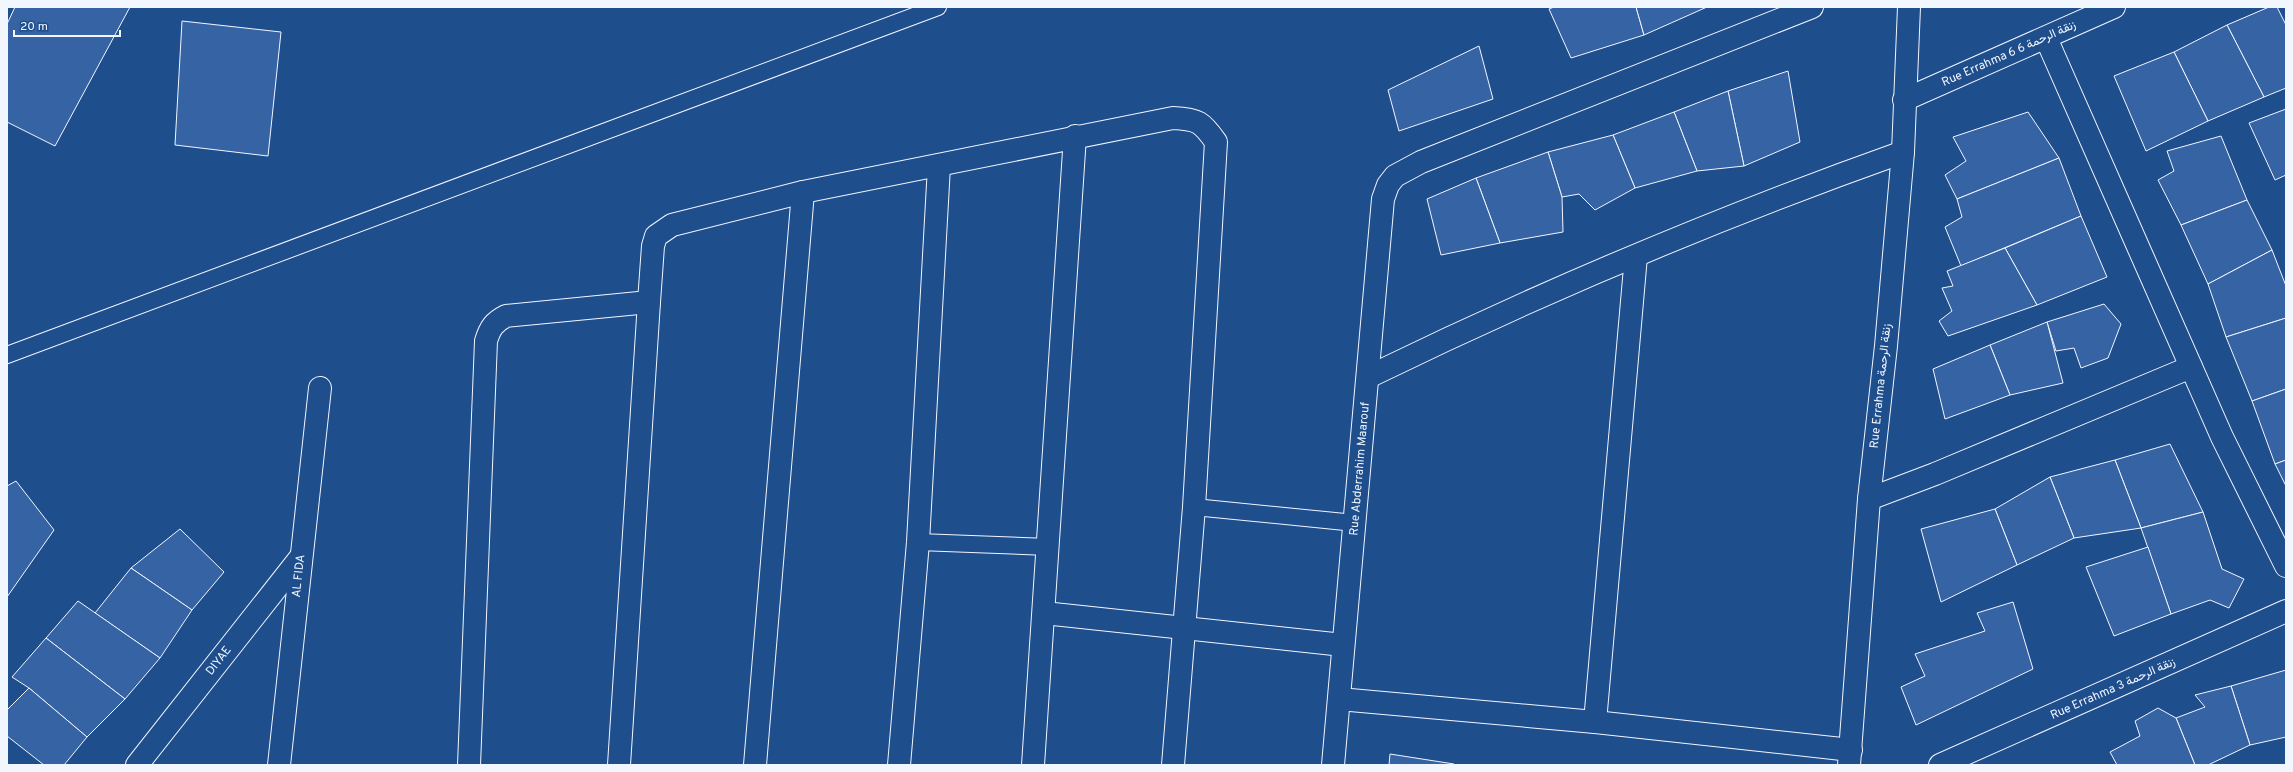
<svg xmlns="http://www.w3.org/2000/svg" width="2293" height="772" font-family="Overpass,Vazirmatn,sans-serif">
<rect width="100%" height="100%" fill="#1f4e8c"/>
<g fill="#3563a3" stroke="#f2f6ff">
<polygon points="15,7 130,7 55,146 7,122 7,24"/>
<polygon points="1554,7 1636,7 1644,35 1571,58 1549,9"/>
<polygon points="1636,7 1707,7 1644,35"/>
<polygon points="2269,7 2277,7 2286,25 2286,88 2264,97 2227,25"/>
<polygon points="182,21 281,32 268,156 175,145"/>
<polygon points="2227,25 2264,97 2208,121 2174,52"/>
<polygon points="1479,46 1493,99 1399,131 1388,90"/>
<polygon points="2174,52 2208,121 2146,151 2114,76"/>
<polygon points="1788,71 1800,142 1744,166 1728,91"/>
<polygon points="1728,91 1744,166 1697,171 1674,112"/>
<polygon points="2286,109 2286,175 2275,180 2249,123"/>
<polygon points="1674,112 1697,171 1635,188 1613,135"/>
<polygon points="2028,112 2059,158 1957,199 1945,175 1966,161 1953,137"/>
<polygon points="1613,135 1635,188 1595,210 1579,194 1562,197 1548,152"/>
<polygon points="2221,136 2247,200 2181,225 2158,180 2174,171 2167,151"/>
<polygon points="1548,152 1562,197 1563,232 1500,243 1476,178"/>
<polygon points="2059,158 2081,216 1961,266 1945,227 1962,217 1957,199"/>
<polygon points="1476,178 1500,243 1441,255 1427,199"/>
<polygon points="2247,200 2272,250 2208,284 2181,225"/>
<polygon points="2081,216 2107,277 2037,305 2005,248"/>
<polygon points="2005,248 2037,305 1948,336 1939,321 1952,311 1942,288 1953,286 1947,271"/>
<polygon points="2272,250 2286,286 2286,318 2226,337 2208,284"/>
<polygon points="2104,304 2121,324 2108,358 2081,368 2074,348 2056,351 2047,322"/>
<polygon points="2286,318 2286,389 2252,401 2226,337"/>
<polygon points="2047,322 2063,383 2010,395 1990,345"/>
<polygon points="1990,345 2010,395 1945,419 1933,369"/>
<polygon points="2286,389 2286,460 2275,464 2252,401"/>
<polygon points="2170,444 2203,512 2141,528 2115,460"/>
<polygon points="2115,460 2141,528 2074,538 2050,477"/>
<polygon points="2286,460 2286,486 2275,464"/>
<polygon points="2050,477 2074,538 2017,565 1995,509"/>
<polygon points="16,481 54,530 7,597 7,486"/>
<polygon points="1995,509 2017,565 1941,602 1921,529"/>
<polygon points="2203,512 2222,569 2244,579 2229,608 2210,600 2171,614 2141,528"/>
<polygon points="180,529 224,572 192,610 131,568"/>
<polygon points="2148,547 2171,614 2114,636 2086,567"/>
<polygon points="131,568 192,610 160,658 95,613"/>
<polygon points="78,601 160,658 125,699 46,638"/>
<polygon points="2013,602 2033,669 1916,725 1901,687 1925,676 1915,654 1985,631 1977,613"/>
<polygon points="46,638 125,699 87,737 29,688 12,677"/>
<polygon points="2286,670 2286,737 2250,745 2231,686"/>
<polygon points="2231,686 2250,745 2208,765 2195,765 2176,718 2205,707 2195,695"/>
<polygon points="29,688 87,737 64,765 44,765 7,736 7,710"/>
<polygon points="2158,708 2176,718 2195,765 2117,765 2110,752 2140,736 2135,721"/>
<polygon points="1390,754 1454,764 1454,765 1389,765"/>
</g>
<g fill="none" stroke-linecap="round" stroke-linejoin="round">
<defs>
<g id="service">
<polyline points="7,355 938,7"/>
<polyline points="1194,507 1355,523"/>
<polyline points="918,542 1049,547"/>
</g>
<g id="minor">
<polyline points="2046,38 2222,437 2286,566"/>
<polyline points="1904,100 2114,7"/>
<path d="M1368,377c174,-85 352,-160 535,-225"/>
<polyline points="1869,499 1935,474 2191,367"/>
<polyline points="1044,613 1343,645"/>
<polyline points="1339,699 1595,722 1851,750"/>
<polyline points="1595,722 1636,256"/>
<polyline points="137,765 300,558"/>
<polyline points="279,765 320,388"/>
<path d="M469,765l17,-424c4,-13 8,-19 20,-25l143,-14"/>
<path d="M619,765l30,-463 4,-56 3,-10 16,-11 131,-33 370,-74c25,1 29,4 43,24l-22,365 -21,258"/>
<polyline points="755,765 803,192"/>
<polyline points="899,765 918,542 939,166"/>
<polyline points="1033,765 1075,136"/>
<polyline points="1333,765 1383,199 1388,185 1395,176 1421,162 1812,7"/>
<polyline points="1849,765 1869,499 1886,346 1903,152 1909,7"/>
<polyline points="1940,765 2286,611"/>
</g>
</defs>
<use href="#service" stroke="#f2f6ff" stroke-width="18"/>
<use href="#minor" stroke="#f2f6ff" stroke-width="24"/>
<use href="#service" stroke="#1f4e8c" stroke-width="16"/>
<use href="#minor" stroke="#1f4e8c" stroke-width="22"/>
</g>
<g text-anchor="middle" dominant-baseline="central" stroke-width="3" stroke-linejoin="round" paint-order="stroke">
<g font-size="12" fill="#f2f6ff" stroke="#1f4e8c">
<text transform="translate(2009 54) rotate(-24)">Rue Errahma 6 6 زنقة الرحمة</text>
<text transform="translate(1881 386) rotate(-84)">Rue Errahma زنقة الرحمة</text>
<text transform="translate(1360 469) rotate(-85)">Rue Abderrahim Maarouf</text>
<text transform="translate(299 576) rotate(-84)">AL FIDA</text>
<text transform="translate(219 661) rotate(-52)">DIYAE</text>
<text transform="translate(2113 689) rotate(-24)">Rue Errahma 3 زنقة الرحمة</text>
</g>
</g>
<rect width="2293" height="772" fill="none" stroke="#f2f6ff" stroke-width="16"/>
<path d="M14 30v6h106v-6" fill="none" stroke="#f2f6ff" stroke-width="2"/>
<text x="20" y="30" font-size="12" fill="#f2f6ff" stroke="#1f4e8c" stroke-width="3" paint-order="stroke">20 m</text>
</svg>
